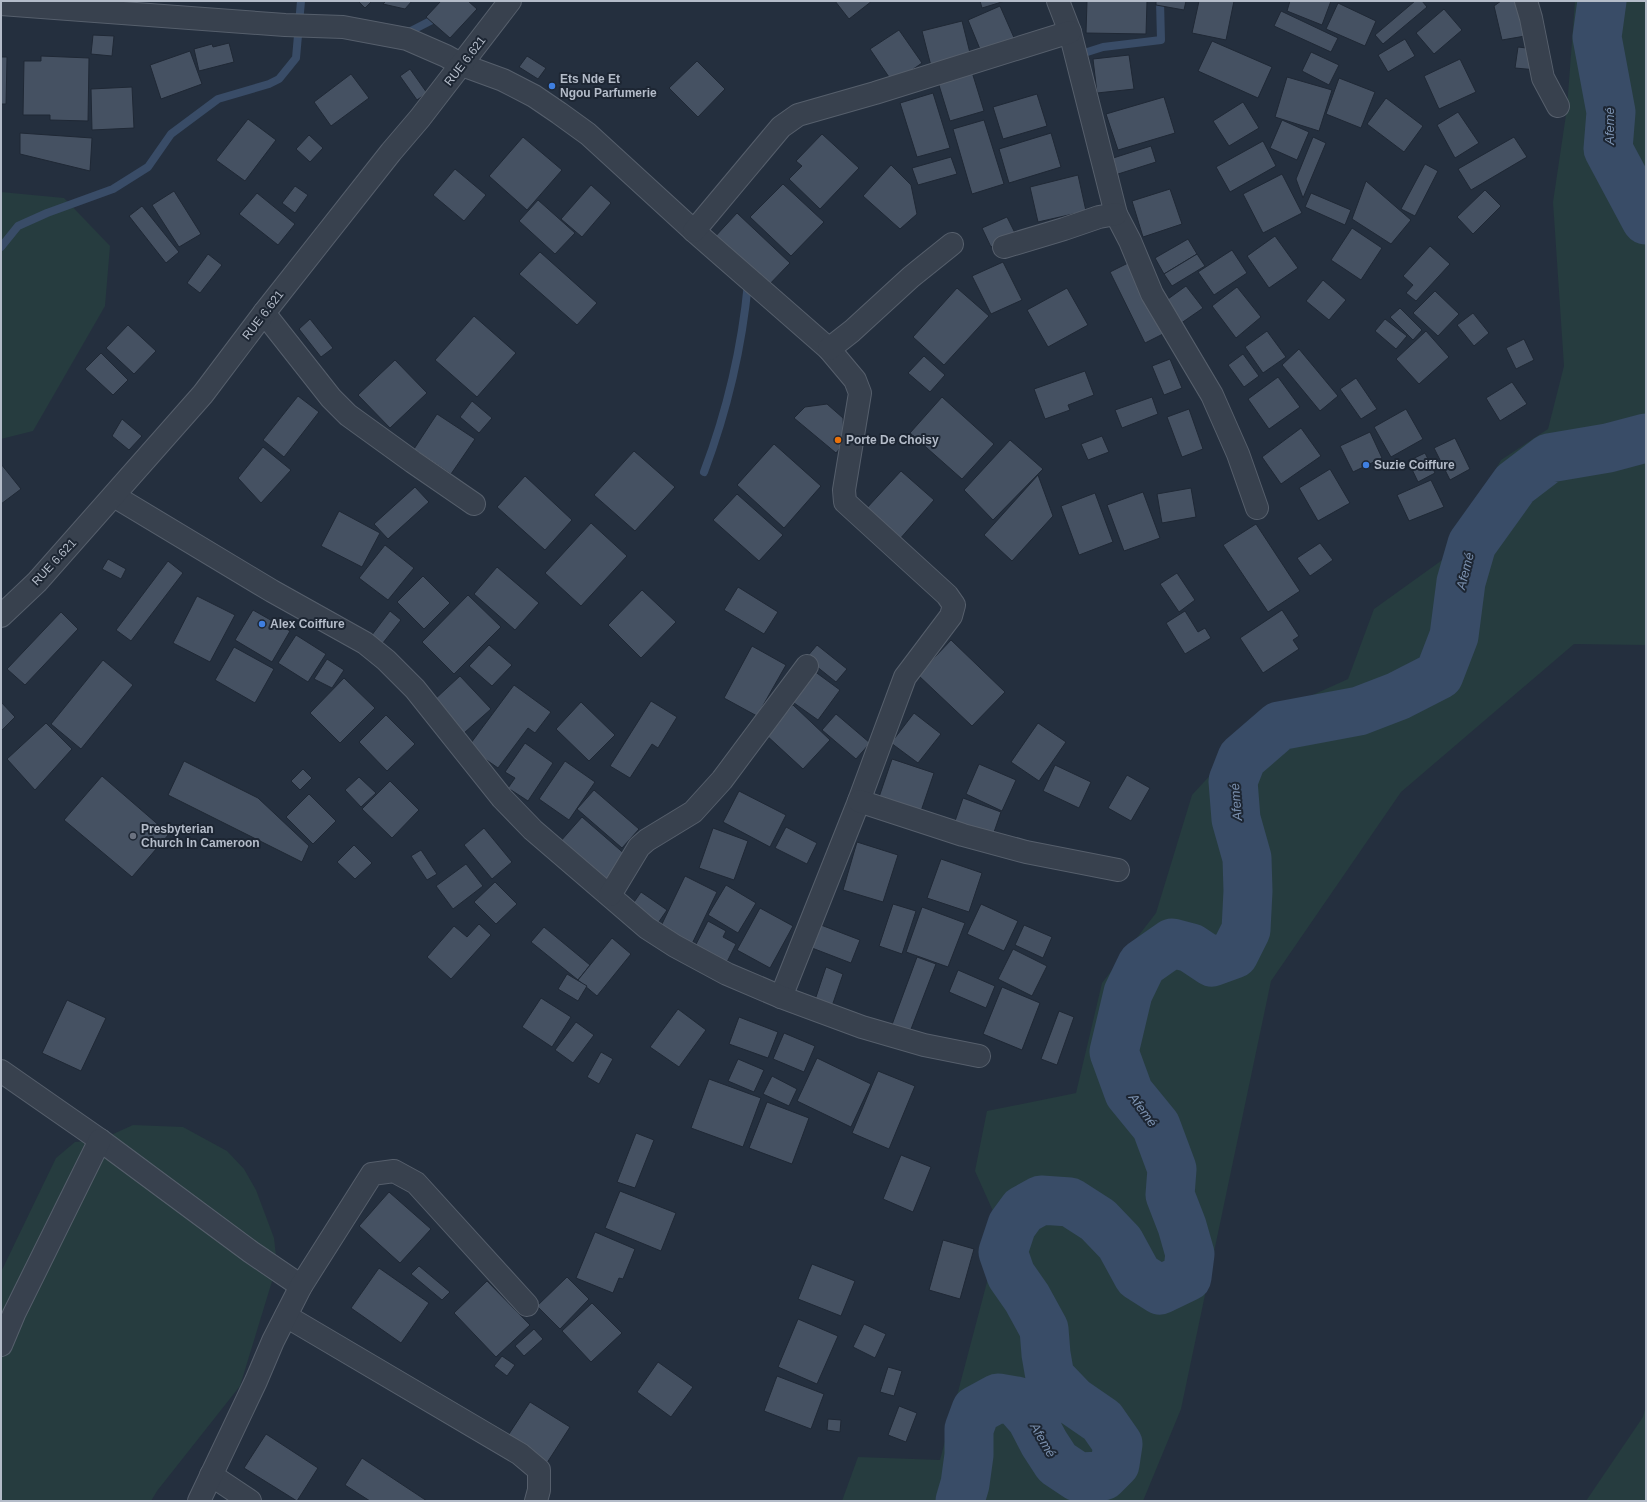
<svg xmlns="http://www.w3.org/2000/svg" width="1647" height="1502" font-family="Arial,sans-serif">
<rect width="100%" height="100%" fill="#242f3e"/>
<g fill="#263c3f">
<polygon points="1575,1 1646,1 1646,645 1574,644 1401,792 1271,981 1181,1409 1143,1501 842,1501 858,1457 940,1460 1001,1229 975,1171 987,1111 1076,1093 1102,983 1156,913 1192,795 1264,717 1348,679 1374,609 1445,558 1501,460 1548,429 1564,366 1553,202 1567,108"/>
<polygon points="1,192 64,198 110,246 105,306 33,431 1,439"/>
<polygon points="133,1125 183,1127 227,1151 244,1169 256,1190 274,1238 277,1265 240,1386 157,1491 151,1501 1,1501 1,1272 56,1158 75,1142 100,1140"/>
<polygon points="1646,1406 1646,1501 1586,1501 1643,1417"/>
</g>
<g fill="none" stroke-linecap="round" stroke-linejoin="round">
<g stroke="#394c67" stroke-width="8">
<polyline points="405,34 440,16"/>
<polyline points="1081,54 1103,47 1161,40 1160,1"/>
<polyline points="1,247 18,226 47,213 113,189 148,167 171,134 218,99 269,84 279,79 296,58 301,1"/>
<path d="M704,472c23,-61 38,-125 44,-189"/>
</g>
<g stroke="#394c67" stroke-width="49">
<polyline points="1602,1 1597,37 1611,112 1608,149 1646,220"/>
<polyline points="960,1501 965,1484 969,1455 969,1429 976,1410 998,1398 1016,1401 1031,1418 1044,1443 1057,1463 1078,1477 1103,1476 1115,1464 1118,1444 1102,1421 1073,1401 1050,1377 1046,1354 1044,1329 1027,1298 1011,1275 1003,1252 1012,1225 1023,1210 1041,1200 1070,1202 1098,1220 1120,1243 1138,1276 1160,1290 1187,1277 1190,1254 1182,1226 1170,1195 1172,1169 1156,1126 1129,1093 1114,1052 1128,993 1142,964 1172,943 1191,948 1212,962 1234,954 1246,930 1248,891 1247,858 1236,819 1233,781 1242,758 1279,726 1359,711 1398,696 1439,675 1454,636 1461,582 1472,544 1515,484 1549,458 1608,448 1646,438"/>
</g>
</g>
<g fill="#455162" stroke="#1f2835">
<polygon points="358,1 372,1 365,8"/>
<polygon points="386,1 412,1 405,9 383,4"/>
<polygon points="441,1 468,1 477,9 450,38 426,17"/>
<polygon points="835,1 872,1 849,19"/>
<polygon points="980,1 1005,1 982,8"/>
<polygon points="1087,1 1147,1 1146,34 1086,33"/>
<polygon points="1156,1 1186,1 1184,10 1156,5"/>
<polygon points="1199,1 1234,1 1226,40 1192,33"/>
<polygon points="1290,1 1331,1 1322,25 1287,11"/>
<polygon points="1415,1 1422,1 1427,7 1383,44 1375,35"/>
<polygon points="1501,1 1523,1 1531,35 1502,40 1494,6"/>
<polygon points="1338,3 1376,21 1365,46 1326,29"/>
<polygon points="1000,6 1015,40 982,54 968,20"/>
<polygon points="1444,9 1462,30 1434,54 1416,33"/>
<polygon points="1281,11 1338,38 1331,52 1274,26"/>
<polygon points="962,21 971,57 931,66 922,31"/>
<polygon points="899,30 922,63 893,83 870,49"/>
<polygon points="93,35 114,36 112,56 91,54"/>
<polygon points="1405,39 1415,56 1388,72 1378,55"/>
<polygon points="1212,41 1272,67 1258,98 1198,71"/>
<polygon points="229,43 234,62 199,71 194,49 212,44 213,47"/>
<polygon points="1518,47 1535,49 1537,70 1515,68"/>
<polygon points="190,51 202,84 161,99 150,65"/>
<polygon points="1311,52 1339,65 1329,85 1302,71"/>
<polygon points="1129,55 1134,89 1097,93 1093,59"/>
<polygon points="41,56 89,58 88,121 50,120 50,115 23,115 24,61 41,61"/>
<polygon points="527,56 546,68 538,79 519,67"/>
<polygon points="1,57 7,57 6,104 1,104"/>
<polygon points="1460,59 1476,92 1439,109 1424,76"/>
<polygon points="697,61 725,89 698,117 669,88"/>
<polygon points="410,69 427,93 417,100 400,76"/>
<polygon points="972,72 984,111 950,121 938,82"/>
<polygon points="351,74 369,98 331,126 314,102"/>
<polygon points="1287,77 1332,90 1319,131 1275,117"/>
<polygon points="1339,78 1375,92 1361,128 1326,114"/>
<polygon points="132,87 134,128 92,130 91,89"/>
<polygon points="933,93 950,148 917,157 900,103"/>
<polygon points="1037,94 1047,126 1003,139 993,107"/>
<polygon points="1164,97 1175,133 1118,150 1106,114"/>
<polygon points="1386,98 1423,126 1404,152 1367,124"/>
<polygon points="1243,102 1259,128 1229,146 1213,121"/>
<polygon points="1458,112 1479,143 1455,158 1437,125"/>
<polygon points="248,119 276,140 245,181 216,160"/>
<polygon points="984,120 1004,184 972,194 953,129"/>
<polygon points="1282,120 1309,132 1297,160 1270,148"/>
<polygon points="20,133 92,138 90,171 20,154"/>
<polygon points="1051,133 1061,167 1009,183 999,149"/>
<polygon points="822,134 859,168 820,209 789,179 802,166 796,161"/>
<polygon points="309,135 323,148 310,162 296,149"/>
<polygon points="523,137 562,170 527,210 489,176"/>
<polygon points="1313,137 1326,143 1303,198 1296,179"/>
<polygon points="1514,137 1527,157 1471,190 1458,169"/>
<polygon points="1263,141 1276,166 1230,192 1216,167"/>
<polygon points="1151,146 1156,162 1115,175 1110,159"/>
<polygon points="951,157 957,174 918,185 912,168"/>
<polygon points="1425,164 1438,171 1415,216 1401,209"/>
<polygon points="891,165 911,185 917,214 900,229 863,196"/>
<polygon points="455,169 486,195 464,221 433,195"/>
<polygon points="1282,174 1302,213 1263,233 1243,194"/>
<polygon points="1078,175 1086,211 1038,222 1030,187"/>
<polygon points="1366,181 1411,220 1391,244 1352,219"/>
<polygon points="783,184 824,222 791,256 750,217"/>
<polygon points="591,185 611,203 582,237 561,219"/>
<polygon points="295,186 308,195 295,213 282,203"/>
<polygon points="1170,189 1182,224 1143,237 1132,201"/>
<polygon points="1485,190 1501,206 1473,234 1457,217"/>
<polygon points="174,191 201,234 179,247 152,205"/>
<polygon points="257,193 295,224 278,245 239,214"/>
<polygon points="1311,193 1351,210 1345,225 1305,207"/>
<polygon points="538,200 575,233 555,254 519,221"/>
<polygon points="142,206 179,252 166,263 129,216"/>
<polygon points="737,213 790,263 765,289 712,240"/>
<polygon points="1007,217 1016,235 991,247 982,228"/>
<polygon points="1352,228 1382,248 1361,280 1331,260"/>
<polygon points="1275,236 1298,268 1269,288 1247,256"/>
<polygon points="1188,239 1197,254 1164,274 1155,258"/>
<polygon points="1430,246 1450,264 1416,301 1406,293 1413,285 1403,276"/>
<polygon points="1232,250 1247,273 1214,295 1198,272"/>
<polygon points="540,252 597,303 577,325 519,274"/>
<polygon points="208,254 222,265 200,293 187,283"/>
<polygon points="1197,254 1205,266 1172,286 1164,274"/>
<polygon points="1003,262 1022,300 991,314 972,276"/>
<polygon points="1128,263 1163,334 1145,343 1110,272"/>
<polygon points="1323,280 1346,300 1329,320 1306,301"/>
<polygon points="1186,286 1203,308 1177,326 1161,304"/>
<polygon points="1237,287 1261,317 1236,338 1212,306"/>
<polygon points="957,288 989,316 944,365 913,337"/>
<polygon points="1067,288 1088,325 1048,347 1027,310"/>
<polygon points="1435,291 1459,314 1438,336 1413,313"/>
<polygon points="1400,308 1422,330 1413,340 1390,317"/>
<polygon points="1473,313 1489,333 1474,346 1457,325"/>
<polygon points="474,316 516,353 477,397 435,360"/>
<polygon points="310,319 333,348 321,357 299,329"/>
<polygon points="1385,319 1407,336 1396,349 1375,331"/>
<polygon points="128,325 156,351 134,374 106,348"/>
<polygon points="1267,331 1286,357 1263,373 1245,347"/>
<polygon points="1426,331 1449,357 1419,384 1396,359"/>
<polygon points="1524,339 1534,360 1516,369 1506,348"/>
<polygon points="1299,349 1338,396 1320,411 1282,365"/>
<polygon points="101,353 128,380 113,395 85,369"/>
<polygon points="1243,354 1259,376 1244,387 1228,365"/>
<polygon points="924,356 945,375 930,392 908,373"/>
<polygon points="1170,359 1182,388 1164,395 1152,366"/>
<polygon points="395,360 427,393 390,428 358,395"/>
<polygon points="1085,371 1094,395 1068,405 1070,410 1045,419 1034,389"/>
<polygon points="1278,377 1300,407 1269,429 1248,399"/>
<polygon points="1356,378 1377,409 1361,419 1340,389"/>
<polygon points="1512,382 1527,404 1500,421 1486,398"/>
<polygon points="298,396 319,412 284,457 263,440"/>
<polygon points="942,397 994,444 962,479 910,433"/>
<polygon points="1152,397 1158,414 1122,428 1115,410"/>
<polygon points="472,401 492,418 479,433 460,417"/>
<polygon points="827,404 843,418 844,443 836,453 794,418 805,407"/>
<polygon points="1189,409 1203,449 1182,457 1167,417"/>
<polygon points="1406,409 1423,439 1391,457 1374,427"/>
<polygon points="437,414 475,439 451,474 414,449"/>
<polygon points="122,419 142,436 129,450 112,436"/>
<polygon points="1301,428 1321,456 1281,484 1262,457"/>
<polygon points="1370,432 1382,458 1353,472 1340,446"/>
<polygon points="1102,436 1109,452 1088,460 1081,444"/>
<polygon points="1455,438 1470,469 1450,480 1434,448"/>
<polygon points="1010,440 1043,469 993,520 964,490"/>
<polygon points="774,444 821,486 784,528 737,485"/>
<polygon points="263,447 291,470 261,503 238,478"/>
<polygon points="634,451 675,487 635,531 594,495"/>
<polygon points="1425,453 1435,473 1418,482 1408,461"/>
<polygon points="1,464 21,489 1,504"/>
<polygon points="1330,469 1350,503 1318,521 1299,488"/>
<polygon points="901,471 934,500 899,540 865,510"/>
<polygon points="1038,475 1053,516 1012,561 984,535"/>
<polygon points="525,476 572,520 545,550 497,507"/>
<polygon points="1431,480 1444,507 1409,521 1397,495"/>
<polygon points="415,487 429,502 388,539 374,524"/>
<polygon points="1191,488 1196,517 1162,523 1157,494"/>
<polygon points="1143,492 1160,538 1124,551 1107,505"/>
<polygon points="1095,493 1113,542 1079,555 1061,506"/>
<polygon points="737,494 783,535 759,561 713,520"/>
<polygon points="339,511 380,533 362,567 321,546"/>
<polygon points="591,523 627,556 581,606 545,573"/>
<polygon points="1256,524 1300,591 1268,612 1223,545"/>
<polygon points="1320,543 1333,560 1310,576 1297,558"/>
<polygon points="385,545 414,568 388,600 359,578"/>
<polygon points="108,559 126,569 121,579 102,569"/>
<polygon points="168,561 183,573 131,641 116,630"/>
<polygon points="497,567 539,603 515,630 474,594"/>
<polygon points="1177,573 1195,600 1179,612 1160,584"/>
<polygon points="423,576 450,603 424,629 397,602"/>
<polygon points="738,587 778,612 764,634 724,610"/>
<polygon points="642,590 676,622 641,658 608,625"/>
<polygon points="468,595 501,627 454,674 422,642"/>
<polygon points="197,596 235,615 210,662 173,643"/>
<polygon points="253,610 290,631 272,662 235,640"/>
<polygon points="1282,610 1299,636 1293,640 1299,649 1263,673 1240,638"/>
<polygon points="390,611 401,620 379,648 368,640"/>
<polygon points="1185,611 1198,632 1205,628 1211,638 1185,654 1166,623"/>
<polygon points="61,612 78,629 25,685 7,669"/>
<polygon points="296,635 326,654 308,682 278,663"/>
<polygon points="951,640 1005,692 972,726 918,675"/>
<polygon points="489,645 512,665 492,686 469,666"/>
<polygon points="817,645 847,669 836,682 806,658"/>
<polygon points="752,646 786,665 757,716 724,698"/>
<polygon points="234,647 274,669 255,703 215,680"/>
<polygon points="327,659 344,670 332,688 314,679"/>
<polygon points="103,660 133,685 81,749 51,724"/>
<polygon points="810,668 840,690 818,720 787,698"/>
<polygon points="460,676 491,709 464,733 434,700"/>
<polygon points="344,678 375,708 340,743 310,713"/>
<polygon points="514,685 551,712 535,733 528,728 498,768 468,747"/>
<polygon points="651,701 677,717 658,748 652,744 630,778 610,766"/>
<polygon points="1,702 15,717 1,731"/>
<polygon points="581,702 615,735 589,761 556,729"/>
<polygon points="793,705 830,740 803,769 765,734"/>
<polygon points="914,713 941,734 918,763 891,743"/>
<polygon points="836,714 870,743 856,759 822,730"/>
<polygon points="386,715 415,744 387,771 359,742"/>
<polygon points="46,723 72,749 35,790 7,759"/>
<polygon points="1038,723 1066,742 1039,781 1011,762"/>
<polygon points="525,743 553,763 528,801 508,788 515,778 505,772"/>
<polygon points="892,759 934,773 919,817 877,803"/>
<polygon points="184,761 258,798 309,846 302,862 168,795"/>
<polygon points="565,761 595,782 569,820 539,799"/>
<polygon points="979,764 1016,780 1002,811 966,794"/>
<polygon points="1055,765 1091,782 1079,808 1043,791"/>
<polygon points="303,769 312,778 300,790 291,781"/>
<polygon points="1127,775 1150,788 1131,821 1108,808"/>
<polygon points="102,776 169,834 132,877 64,820"/>
<polygon points="359,777 376,793 361,807 345,790"/>
<polygon points="390,781 419,810 392,838 362,809"/>
<polygon points="594,790 639,829 622,848 577,809"/>
<polygon points="739,791 786,815 770,847 723,822"/>
<polygon points="309,794 336,821 313,844 286,817"/>
<polygon points="963,798 1001,812 993,835 955,821"/>
<polygon points="582,817 627,856 604,883 559,843"/>
<polygon points="786,827 817,843 807,864 775,848"/>
<polygon points="484,828 512,862 492,879 464,845"/>
<polygon points="713,828 748,841 734,880 699,868"/>
<polygon points="857,842 898,855 883,902 843,890"/>
<polygon points="354,845 372,863 355,879 337,862"/>
<polygon points="421,850 437,874 427,880 411,856"/>
<polygon points="941,859 982,873 969,912 927,898"/>
<polygon points="466,864 483,886 453,909 436,886"/>
<polygon points="685,876 717,892 690,948 661,926"/>
<polygon points="495,882 517,904 496,924 474,902"/>
<polygon points="726,885 756,903 738,933 708,915"/>
<polygon points="641,892 667,910 656,926 630,908"/>
<polygon points="893,904 916,911 902,954 879,946"/>
<polygon points="981,904 1018,921 1004,951 967,934"/>
<polygon points="922,907 965,923 948,967 906,952"/>
<polygon points="760,908 793,926 770,968 737,950"/>
<polygon points="708,921 726,931 723,937 736,944 724,968 692,952"/>
<polygon points="479,924 491,935 451,979 427,957 454,926 467,937"/>
<polygon points="821,925 860,940 851,963 812,948"/>
<polygon points="1024,925 1052,937 1043,958 1015,945"/>
<polygon points="544,927 590,965 578,980 531,942"/>
<polygon points="612,938 631,954 597,996 578,980"/>
<polygon points="1013,949 1047,966 1032,996 998,979"/>
<polygon points="917,957 936,964 908,1037 890,1030"/>
<polygon points="826,967 843,974 830,1012 813,1006"/>
<polygon points="958,970 995,986 986,1008 949,992"/>
<polygon points="567,974 587,986 578,1001 558,989"/>
<polygon points="1002,987 1040,1003 1022,1050 983,1034"/>
<polygon points="541,998 571,1017 552,1047 522,1027"/>
<polygon points="67,1000 106,1018 81,1071 42,1053"/>
<polygon points="678,1009 706,1030 679,1067 650,1047"/>
<polygon points="1059,1011 1074,1017 1057,1065 1041,1059"/>
<polygon points="739,1017 778,1032 768,1058 729,1044"/>
<polygon points="576,1022 594,1035 573,1063 555,1050"/>
<polygon points="784,1033 815,1046 804,1072 773,1059"/>
<polygon points="601,1052 613,1059 599,1084 587,1077"/>
<polygon points="817,1058 871,1084 851,1127 797,1101"/>
<polygon points="738,1059 764,1070 754,1092 728,1081"/>
<polygon points="878,1071 915,1086 889,1149 852,1133"/>
<polygon points="772,1076 797,1089 789,1106 763,1094"/>
<polygon points="709,1079 761,1098 743,1147 691,1128"/>
<polygon points="767,1102 809,1118 792,1164 749,1148"/>
<polygon points="636,1133 654,1140 635,1188 617,1182"/>
<polygon points="901,1155 931,1167 913,1212 883,1199"/>
<polygon points="620,1191 676,1213 661,1251 605,1228"/>
<polygon points="389,1192 431,1229 400,1263 359,1226"/>
<polygon points="595,1232 635,1249 623,1279 619,1278 613,1293 576,1278"/>
<polygon points="943,1240 974,1249 960,1299 929,1290"/>
<polygon points="812,1264 855,1281 841,1316 798,1299"/>
<polygon points="419,1266 450,1292 442,1300 411,1274"/>
<polygon points="379,1268 429,1303 401,1343 351,1308"/>
<polygon points="567,1277 589,1299 560,1329 537,1306"/>
<polygon points="487,1281 530,1325 496,1357 454,1313"/>
<polygon points="592,1303 622,1333 591,1362 562,1331"/>
<polygon points="798,1319 838,1336 817,1384 778,1367"/>
<polygon points="864,1324 886,1334 875,1358 853,1347"/>
<polygon points="534,1329 543,1339 524,1356 515,1346"/>
<polygon points="502,1356 515,1365 507,1376 494,1366"/>
<polygon points="658,1362 693,1387 671,1417 637,1392"/>
<polygon points="888,1367 902,1371 894,1396 880,1392"/>
<polygon points="777,1376 824,1394 811,1429 764,1411"/>
<polygon points="530,1402 570,1427 545,1466 505,1440"/>
<polygon points="899,1406 917,1413 906,1442 888,1435"/>
<polygon points="828,1419 841,1420 840,1432 827,1430"/>
<polygon points="266,1434 318,1468 297,1501 244,1468"/>
<polygon points="362,1458 427,1501 370,1501 345,1485"/>
</g>
<g fill="none" stroke-linecap="round" stroke-linejoin="round">
<defs>
<g id="street">
<polyline points="1058,1 1070,32 1116,214 1130,241 1152,294 1212,395 1238,454 1257,508"/>
<polyline points="1526,1 1531,18 1543,78 1558,106"/>
<polyline points="1,4 285,25 343,27 407,39 446,56 462,65 503,80 534,96 559,113 588,134 694,231 829,349 855,380 860,393 844,490 845,502 947,595 954,605 951,616 905,677 859,801 781,997"/>
<polyline points="694,231 781,127 798,115 875,93 1070,32"/>
<polyline points="1004,247 1064,229 1099,217 1116,214"/>
<polyline points="264,313 331,398 348,415 413,462 474,504"/>
<polyline points="829,349 852,331 911,277 952,244"/>
<polyline points="114,496 272,591 365,643 386,660 415,689 502,798 533,830 647,928 675,946 727,974 781,997 862,1027 924,1045 979,1056"/>
<polyline points="1,616 37,582 203,394 264,313 391,152 420,118 510,1"/>
<polyline points="859,801 963,835 1026,852 1118,870"/>
<polyline points="610,895 639,847 647,840 693,812 722,780 807,666"/>
<polyline points="1,1071 100,1140 251,1252 301,1286"/>
<polyline points="286,1316 520,1454 539,1470 539,1490 536,1501"/>
<polyline points="1,1345 14,1314 100,1140"/>
<polyline points="211,1475 250,1501"/>
<polyline points="199,1501 256,1381 273,1341 301,1286 372,1174 394,1171 416,1183 527,1305"/>
</g>
</defs>
<use href="#street" stroke="#565f6c" stroke-width="24"/>
<use href="#street" stroke="#38414e" stroke-width="22"/>
</g>
<g fill="#3f7fe0" stroke="#1d2633" stroke-width="1.5">
<circle cx="552" cy="86" r="4"/>
<circle cx="1366" cy="465" r="4"/>
<circle cx="262" cy="624" r="4"/>
</g>
<circle fill="#e8710a" stroke="#1d2633" stroke-width="1.5" cx="838" cy="440" r="4"/>
<circle fill="#6b7280" stroke="#1d2633" stroke-width="1.5" cx="133" cy="836" r="4"/>
<g text-anchor="middle" dominant-baseline="central" stroke-width="4" stroke-linejoin="round" paint-order="stroke">
<g font-size="12" fill="#b4bcc9" stroke="#1d2633">
<text transform="translate(465 61) rotate(-52)">RUE 6.621</text>
<text transform="translate(263 315) rotate(-52)">RUE 6.621</text>
<text transform="translate(54 562) rotate(-47)">RUE 6.621</text>
</g>
<g font-size="12" font-weight="bold" fill="#b4bcc9" stroke="#1d2633" text-anchor="start">
<text x="560" y="79">Ets Nde Et<tspan x="560" dy="14">Ngou Parfumerie</tspan></text>
<text x="846" y="440">Porte De Choisy</text>
<text x="1374" y="465">Suzie Coiffure</text>
<text x="270" y="624">Alex Coiffure</text>
<text x="141" y="829">Presbyterian<tspan x="141" dy="14">Church In Cameroon</tspan></text>
</g>
<g font-size="13" font-style="italic" fill="#7c92b1" stroke="#1d2633">
<text transform="translate(1609 126) rotate(-90)">Afemé</text>
<text transform="translate(1465 571) rotate(-76)">Afemé</text>
<text transform="translate(1236 802) rotate(-95)">Afemé</text>
<text transform="translate(1143 1110) rotate(54)">Afemé</text>
<text transform="translate(1043 1440) rotate(60)">Afemé</text>
</g>
</g>
<rect width="1647" height="1502" fill="none" stroke="#b4bcc9" stroke-width="4"/>
</svg>
